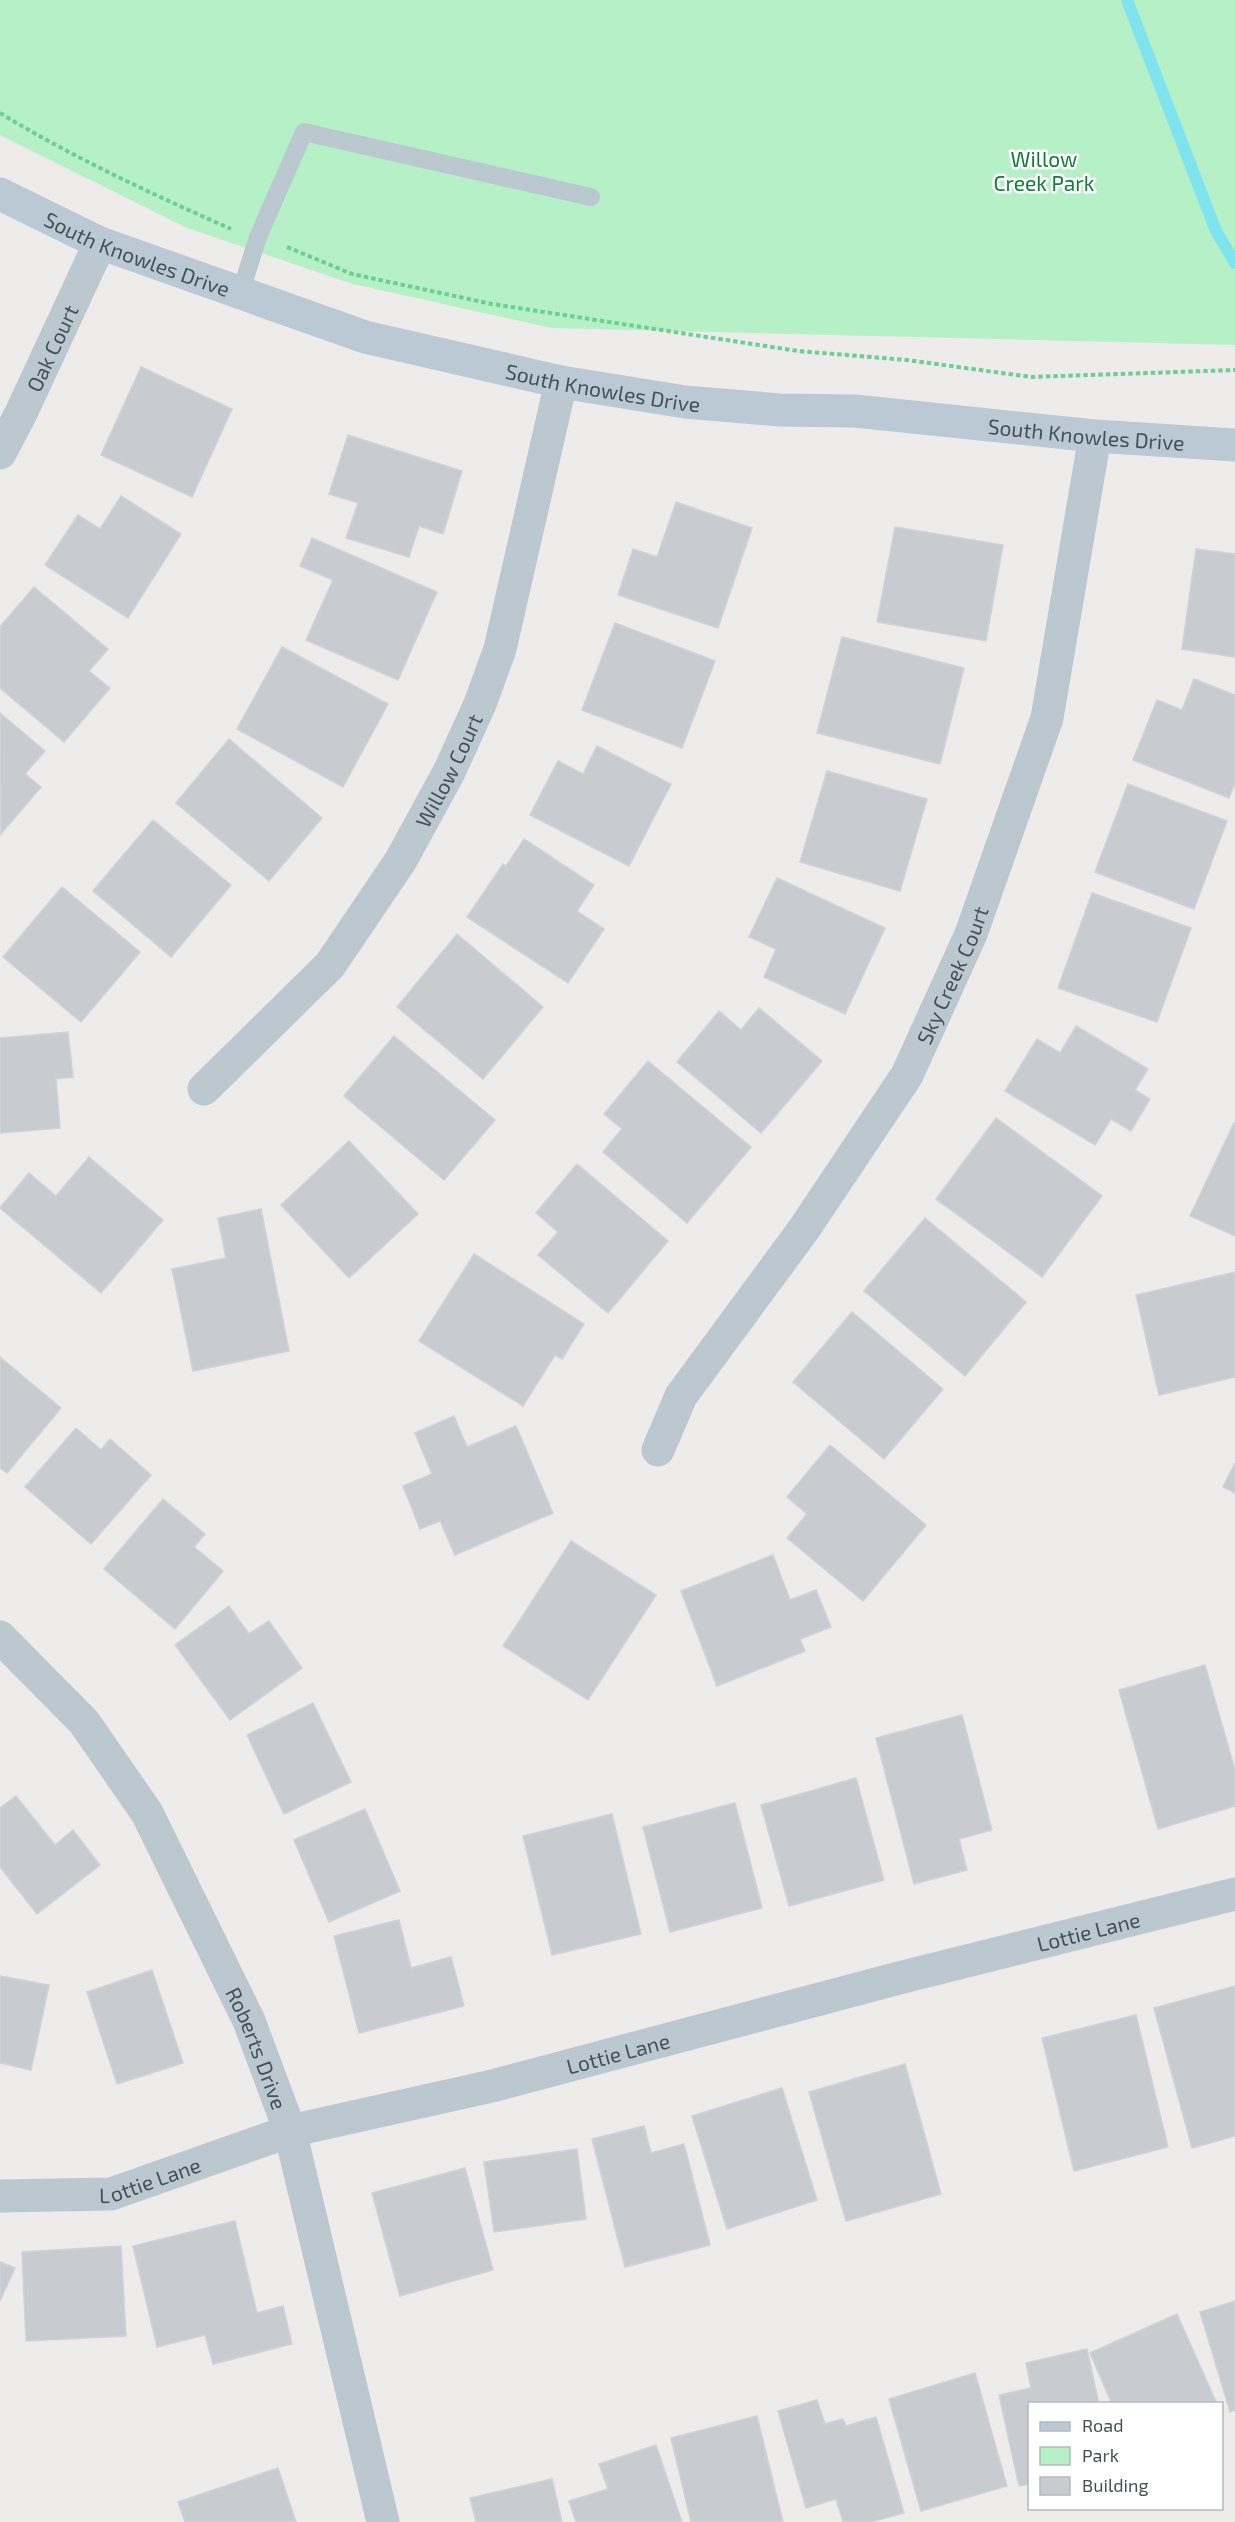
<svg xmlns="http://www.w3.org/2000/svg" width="1235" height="2522" font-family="'Exo 2',sans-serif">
<rect width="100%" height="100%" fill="#eeebeb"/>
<polygon fill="#b5f0c6" points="0,0 1235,0 1235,345 552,328 353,284 187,228 0,135"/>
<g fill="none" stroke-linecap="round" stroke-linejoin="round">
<polyline stroke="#80e4ef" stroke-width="12" points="1127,0 1216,231 1235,263"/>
</g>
<g fill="#c8ccd1" stroke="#cfd2d8" stroke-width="1.5">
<polygon points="141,367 232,409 192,497 101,455"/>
<polygon points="348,435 462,471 443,534 419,526 409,557 346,538 358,503 329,494"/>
<polygon points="121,496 181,534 128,618 45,565 78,515 100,529"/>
<polygon points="676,502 752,528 718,628 618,595 633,549 657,557"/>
<polygon points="895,527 1003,545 986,641 877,622"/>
<polygon points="312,538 437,592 398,680 306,640 333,580 300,566"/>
<polygon points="1196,549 1235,554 1235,657 1182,649"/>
<polygon points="34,587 108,649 89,671 110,688 64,742 0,688 0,627"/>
<polygon points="615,623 715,661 682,748 582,710"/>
<polygon points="842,637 964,668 940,764 817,733"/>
<polygon points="282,647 388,704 343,787 237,729"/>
<polygon points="1194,679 1235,695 1235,783 1229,798 1133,760 1157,700 1182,710"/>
<polygon points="0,713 45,751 25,774 41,787 1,834"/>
<polygon points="229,739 322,818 269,881 176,803"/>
<polygon points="597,746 671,784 629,866 530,815 558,761 583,774"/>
<polygon points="827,771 927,799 900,891 800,862"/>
<polygon points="1128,784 1227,821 1194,909 1095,872"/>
<polygon points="153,820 231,885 171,957 93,891"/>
<polygon points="524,839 594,885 577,911 604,929 568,983 467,917 503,864 506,866"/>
<polygon points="777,878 885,928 845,1014 764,977 776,949 749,937"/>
<polygon points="62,887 140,952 81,1022 3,957"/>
<polygon points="1092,893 1191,928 1157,1022 1058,988"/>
<polygon points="457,934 543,1007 483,1079 397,1007"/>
<polygon points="759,1008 822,1061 761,1133 677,1062 719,1011 741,1030"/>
<polygon points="1076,1026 1148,1069 1135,1090 1150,1099 1131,1131 1111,1119 1095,1145 1005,1091 1037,1039 1060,1053"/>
<polygon points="68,1032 73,1077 56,1079 60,1128 0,1133 0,1038"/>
<polygon points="394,1036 495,1120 444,1180 344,1096"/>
<polygon points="648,1061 751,1147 687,1223 603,1152 622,1129 604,1114"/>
<polygon points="996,1118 1102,1196 1042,1277 936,1199"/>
<polygon points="1234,1123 1235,1123 1235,1236 1190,1216"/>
<polygon points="349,1141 418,1214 349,1278 281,1205"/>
<polygon points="89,1157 163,1220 101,1293 0,1208 29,1173 56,1196"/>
<polygon points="577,1164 668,1241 608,1313 538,1255 558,1232 536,1213"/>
<polygon points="261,1209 289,1351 193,1371 172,1269 226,1258 218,1218"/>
<polygon points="925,1218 1026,1302 965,1376 864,1291"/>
<polygon points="474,1254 584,1324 562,1359 555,1355 523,1406 419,1341"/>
<polygon points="1235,1272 1235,1377 1159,1395 1136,1295"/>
<polygon points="852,1312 943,1389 884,1459 793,1382"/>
<polygon points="0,1357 61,1408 7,1473 0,1468"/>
<polygon points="454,1416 467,1447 516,1426 553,1513 455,1555 440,1521 420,1529 403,1486 432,1474 415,1433"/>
<polygon points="76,1428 101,1450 110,1439 151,1475 91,1544 25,1487"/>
<polygon points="830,1445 926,1525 863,1601 787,1538 807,1514 787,1497"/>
<polygon points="1235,1463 1235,1493 1223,1487"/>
<polygon points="163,1499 205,1534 194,1547 223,1571 175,1629 104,1569"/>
<polygon points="571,1541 656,1595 588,1700 503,1646"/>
<polygon points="773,1555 790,1600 816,1590 831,1627 800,1639 805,1651 717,1686 681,1591"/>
<polygon points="229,1606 249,1634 269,1621 302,1668 230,1720 175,1645"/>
<polygon points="1205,1665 1235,1770 1235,1806 1158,1829 1119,1690"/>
<polygon points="313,1703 351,1782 284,1814 247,1735"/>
<polygon points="962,1715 992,1830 959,1839 967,1870 914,1884 876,1738"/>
<polygon points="856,1778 884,1880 789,1906 761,1805"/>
<polygon points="16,1796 55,1845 73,1830 100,1865 37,1914 0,1867 0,1808"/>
<polygon points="735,1803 762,1908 670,1932 643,1827"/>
<polygon points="365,1809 400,1891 329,1922 294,1840"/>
<polygon points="612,1814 641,1934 552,1955 523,1836"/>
<polygon points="399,1920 411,1968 451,1957 464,2006 359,2033 334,1936"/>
<polygon points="152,1970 183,2063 117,2084 87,1992"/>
<polygon points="0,1976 49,1985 31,2070 0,2063"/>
<polygon points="1235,1986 1235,2136 1192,2148 1154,2008"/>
<polygon points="1136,2015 1168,2147 1074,2171 1042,2038"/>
<polygon points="905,2064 941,2194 846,2221 809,2092"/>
<polygon points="782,2088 817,2200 727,2229 692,2116"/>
<polygon points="644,2126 651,2153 684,2144 710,2245 625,2267 592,2139"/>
<polygon points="577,2149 586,2219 494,2232 484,2162"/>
<polygon points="465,2168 493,2270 400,2296 372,2193"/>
<polygon points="235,2221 257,2313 283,2306 292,2344 213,2364 205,2335 157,2347 133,2246"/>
<polygon points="121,2246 126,2336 26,2341 22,2252"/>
<polygon points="0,2262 15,2268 0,2301"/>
<polygon points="1235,2301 1235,2410 1230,2412 1200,2312"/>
<polygon points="1177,2314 1217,2404 1112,2404 1090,2353"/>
<polygon points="1087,2349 1099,2404 1030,2404 1030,2484 1019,2486 999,2395 1031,2388 1026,2363"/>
<polygon points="975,2373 1007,2486 921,2511 889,2399"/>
<polygon points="817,2400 825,2424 843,2419 846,2426 876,2417 904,2513 871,2522 843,2522 836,2499 806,2508 778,2411"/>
<polygon points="757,2416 783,2522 691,2522 671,2438"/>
<polygon points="656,2445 682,2522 576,2522 569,2501 608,2489 599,2464"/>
<polygon points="278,2468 296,2522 185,2522 178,2502"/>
<polygon points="552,2479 562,2522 476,2522 470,2498"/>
</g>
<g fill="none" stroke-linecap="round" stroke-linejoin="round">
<g stroke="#6ccf94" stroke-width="4" stroke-dasharray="4.5 3" stroke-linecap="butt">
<path d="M0,113c74,45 152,81 231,116"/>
<polyline points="287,247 352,274 492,304 798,351 907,360 1031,377 1235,370"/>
</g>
<polyline stroke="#bbc8cf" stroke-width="18" points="240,294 258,237 304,132 591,197"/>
<g stroke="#bbc8cf" stroke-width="33">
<path id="s1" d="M0,453l21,-40 79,-170"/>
<path id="s2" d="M204,1089l126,-124 71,-105 48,-88 31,-68 20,-55 61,-267"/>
<path id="s3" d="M658,1450l23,-54 123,-167 103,-154 64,-141 76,-216 48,-282"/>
<path id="s4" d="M0,1637l84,85 63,91 102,208 41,110 93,391"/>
<path id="s5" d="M0,2196l111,-2 179,-63 202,-45 407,-108 336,-84"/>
</g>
<path stroke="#bac9d4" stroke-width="33" id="s6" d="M0,194l100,49 265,94 196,45 124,20 95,8 75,1 240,25 140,9"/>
</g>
<g text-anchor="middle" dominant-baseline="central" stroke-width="5" stroke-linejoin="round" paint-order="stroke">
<g font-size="21" fill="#127d3c" stroke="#fff">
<text x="1044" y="158">Willow<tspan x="1044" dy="24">Creek Park</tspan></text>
</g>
<g font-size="21" fill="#435159" stroke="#fff">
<text stroke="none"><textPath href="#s6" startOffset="150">South Knowles Drive</textPath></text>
<text stroke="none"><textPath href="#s1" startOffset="117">Oak Court</textPath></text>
<text stroke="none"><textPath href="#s6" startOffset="636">South Knowles Drive</textPath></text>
<text stroke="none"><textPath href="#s6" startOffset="1122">South Knowles Drive</textPath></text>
<text stroke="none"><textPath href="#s2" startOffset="405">Willow Court</textPath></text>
<text stroke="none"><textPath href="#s3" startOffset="561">Sky Creek Court</textPath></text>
<text stroke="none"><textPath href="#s5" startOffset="1124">Lottie Lane</textPath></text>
<text stroke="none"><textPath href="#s4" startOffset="490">Roberts Drive</textPath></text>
<text stroke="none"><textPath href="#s5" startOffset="638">Lottie Lane</textPath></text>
<text stroke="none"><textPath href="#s5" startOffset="152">Lottie Lane</textPath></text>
</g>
</g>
<rect x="1028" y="2402" width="195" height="108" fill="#ffffff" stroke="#b4b9bd" stroke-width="1.5"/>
<rect x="1040" y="2422" width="30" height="9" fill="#bac9d4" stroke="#b4b9bd" stroke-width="1.5"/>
<text x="1082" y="2432" font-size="18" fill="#435159">Road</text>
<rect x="1040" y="2447" width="30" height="18" fill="#b5f0c6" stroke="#b4b9bd" stroke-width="1.5"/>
<text x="1082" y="2462" font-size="18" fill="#435159">Park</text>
<rect x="1040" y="2477" width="30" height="18" fill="#c8ccd1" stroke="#b4b9bd" stroke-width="1.5"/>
<text x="1082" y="2492" font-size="18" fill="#435159">Building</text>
</svg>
